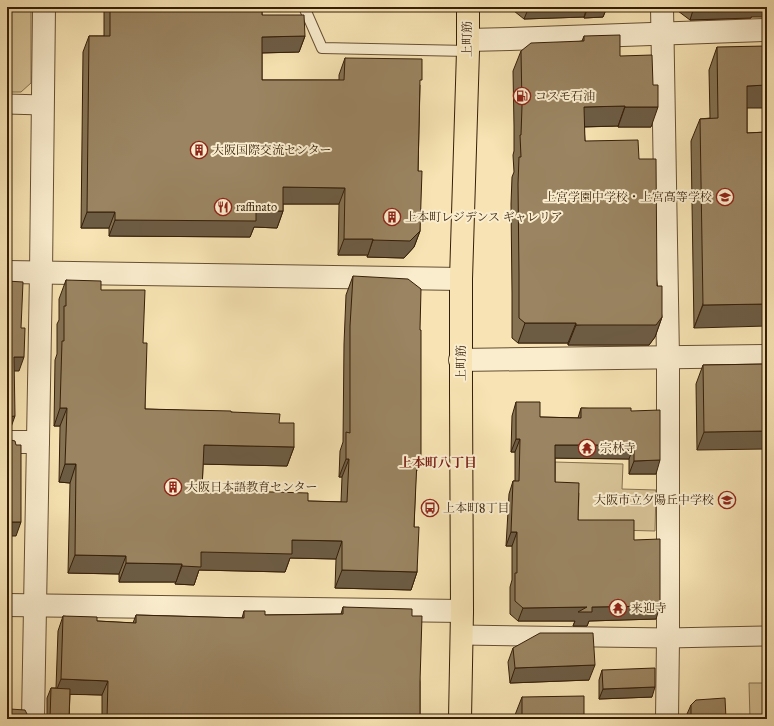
<svg xmlns="http://www.w3.org/2000/svg" width="774" height="726" font-family="'IM FELL Great Primer','Noto Serif JP',serif">
<rect width="100%" height="100%" fill="#f7e3b3"/>
<filter id="stains"><feTurbulence type="fractalNoise" baseFrequency=".005" numOctaves="4"/><feColorMatrix values="0 0 0 0 .2 0 0 0 0 .09 0 0 0 0 .02 0 0 0 .5 -.17"/></filter>
<radialGradient id="worn" r=".72"><stop offset=".6" stop-color="#630" stop-opacity="0"/><stop offset="1" stop-color="#630" stop-opacity=".3"/></radialGradient>
<g fill="#d6c296" stroke="#86704f">
<polygon points="7,7 31,7 31,83 21,92 7,92"/>
<polygon points="555,462 623,464 622,489 656,490 655,531 578,529 579,493 554,492"/>
<polygon points="749,683 767,683 767,719 750,719"/>
</g>
<g fill="none" stroke-linecap="round" stroke-linejoin="round">
<defs>
<polyline id="service" points="304,7 322,48 468,51"/>
<g id="minor">
<polyline points="7,104 43,105"/>
<polyline points="462,635 668,638 767,636"/>
</g>
<g id="tertiary">
<polyline points="662,7 668,358 668,638 667,719"/>
<polyline points="468,40 510,39 767,30"/>
<polyline points="7,272 461,279"/>
<polyline points="460,360 767,356"/>
<polyline points="7,442 38,442"/>
<polyline points="7,605 462,611"/>
<polyline points="33,719 41,273 44,7"/>
</g>
<polyline id="primary" points="460,719 462,611 461,392 461,279 468,51 468,7"/>
</defs>
<use href="#service" stroke="#664f33" stroke-width="12"/>
<use href="#minor" stroke="#664f33" stroke-width="21"/>
<use href="#tertiary" stroke="#664f33" stroke-width="24"/>
<use href="#primary" stroke="#351e08" stroke-width="24"/>
<use href="#service" stroke="#faedce" stroke-width="10"/>
<use href="#minor" stroke="#faedce" stroke-width="19"/>
<use href="#tertiary" stroke="#faedce" stroke-width="22"/>
<use href="#primary" stroke="#f7e3b3" stroke-width="22"/>
</g>
<g fill="#847253" stroke="#351e08">
<polygon points="104,7 262,7 262,15 305,36 299,52 262,53 262,80 339,80 339,75 345,58 420,85 418,171 420,231 414,247 404,258 367,257 368,255 338,255 339,204 283,204 283,211 277,228 254,227 250,237 109,236 109,228 81,228 83,52 89,36 104,36"/>
<polygon points="514,7 607,7 603,17 584,18 584,17 524,19 514,11"/>
<polygon points="678,7 767,7 751,17 751,18 690,20 678,11"/>
<polygon points="584,36 620,56 651,127 618,127 618,126 584,127 585,141 639,159 662,317 655,337 649,345 568,345 568,343 518,343 512,338 512,293 511,204 512,177 514,172 513,155 514,151 514,126 513,71 521,51 582,41"/>
<polygon points="717,47 747,108 747,133 767,132 694,328 691,141 700,119 710,118 709,70"/>
<polygon points="353,276 420,330 416,471 414,527 417,572 411,590 335,588 336,559 290,558 285,572 199,570 194,585 175,584 176,582 119,582 119,574 68,573 70,483 59,482 60,426 54,426 55,360 57,354 57,324 59,320 59,299 66,280 101,290 143,343 145,409 231,412 279,423 294,447 287,466 203,464 202,490 308,501 341,502 342,477 339,477 340,451 343,442 344,344 346,295"/>
<polygon points="767,364 697,450 696,384 703,365"/>
<polygon points="516,402 540,417 578,418 581,408 631,411 656,474 629,474 629,459 555,458 555,482 578,520 634,540 656,619 589,621 587,626 573,626 575,621 518,621 510,614 510,587 512,580 512,546 506,546 509,494 513,481 515,481 515,452 511,452 512,416"/>
<polygon points="343,607 412,616 420,682 420,717 419,719 102,719 102,695 70,694 69,719 47,719 47,698 51,688 56,688 58,631 63,616 97,621 133,623 136,615 242,618 244,611 265,615 341,614"/>
<polygon points="513,648 589,680 510,683 508,662"/>
<polygon points="602,670 652,697 599,699 599,680"/>
<polygon points="522,697 584,719 515,719 515,715"/>
<polygon points="691,705 726,719 687,719 687,714"/>
</g>
<g fill="#6c5c44" stroke="#351e08">
<polygon points="358,7 417,7 417,9 357,9"/>
<polygon points="529,7 587,7 584,17 524,19"/>
<polygon points="588,7 607,7 603,17 584,18"/>
<polygon points="694,7 767,7 767,17 751,17 751,18 690,20"/>
<polygon points="305,36 299,52 256,53 262,37"/>
<polygon points="767,85 767,108 739,108 747,86"/>
<polygon points="625,106 618,126 576,127 584,107"/>
<polygon points="625,107 658,107 651,127 618,127"/>
<polygon points="283,187 345,188 339,204 277,204"/>
<polygon points="256,211 283,211 277,228 254,227 250,237 109,236 115,220"/>
<polygon points="87,212 115,212 109,228 81,228"/>
<polygon points="420,231 414,247 404,258 367,257 373,240"/>
<polygon points="344,239 373,239 368,255 338,255"/>
<polygon points="767,304 767,326 694,328 703,305"/>
<polygon points="662,317 655,337 649,345 568,345 576,325"/>
<polygon points="525,323 576,323 568,343 518,343"/>
<polygon points="14,357 24,357 19,371 9,371"/>
<polygon points="60,408 67,408 60,426 54,426"/>
<polygon points="15,416 10,430 7,430 7,417"/>
<polygon points="767,431 767,449 697,450 704,432"/>
<polygon points="516,439 520,439 515,452 511,452"/>
<polygon points="204,445 294,447 287,466 197,464"/>
<polygon points="555,445 634,445 629,459 550,458"/>
<polygon points="346,459 349,459 342,477 339,477"/>
<polygon points="417,460 421,460 414,478"/>
<polygon points="660,460 656,474 629,474 634,461"/>
<polygon points="65,464 76,464 70,483 59,482"/>
<polygon points="7,522 21,522 16,536 7,536"/>
<polygon points="511,532 517,532 512,546 506,546"/>
<polygon points="292,540 342,541 336,559 290,558 285,572 199,570 194,585 175,584 182,566 201,552"/>
<polygon points="75,555 126,556 119,574 68,573"/>
<polygon points="126,563 182,564 176,582 119,582"/>
<polygon points="342,570 417,572 411,590 335,588"/>
<polygon points="660,606 656,619 589,621 587,626 573,626 575,621 518,621 523,608"/>
<polygon points="595,665 589,680 510,683 515,668"/>
<polygon points="61,679 108,681 102,695 55,694"/>
<polygon points="655,687 652,697 599,699 603,689"/>
</g>
<g fill="#9a8461" stroke="#351e08">
<polygon points="110,7 262,7 262,15 304,15 305,36 262,37 262,80 344,80 345,58 422,59 422,80 420,80 418,171 422,171 420,231 410,241 373,240 373,239 344,239 345,188 283,187 283,211 256,211 256,221 115,220 115,212 87,212 89,36 110,36"/>
<polygon points="620,35 620,56 652,55 653,85 658,85 658,107 625,107 625,106 584,107 585,141 638,140 639,159 656,159 657,286 662,286 662,317 656,325 576,325 576,323 525,323 519,318 519,274 518,184 519,157 521,157 520,135 521,135 522,106 521,51 531,43 584,41 584,36"/>
<polygon points="767,46 767,85 747,86 747,133 767,132 767,304 703,305 700,119 718,118 717,47"/>
<polygon points="7,113 11,113 10,196 9,196 7,242"/>
<polygon points="353,276 408,279 421,289 420,330 421,330 421,460 417,460 414,527 419,527 417,572 342,570 342,541 292,540 292,554 201,552 201,567 182,566 182,564 126,563 126,556 75,555 76,464 65,464 67,408 60,408 62,341 64,341 64,306 66,306 66,280 101,281 101,290 145,290 143,343 147,343 145,409 231,411 231,412 280,414 279,423 294,423 294,447 204,445 202,490 308,493 308,501 347,502 349,459 346,459 346,432 350,433 350,326"/>
<polygon points="7,281 23,282 21,328 25,328 24,357 14,357 15,416 7,417"/>
<polygon points="767,364 767,431 704,432 703,365"/>
<polygon points="516,402 540,402 540,417 581,418 581,408 631,408 631,411 660,410 660,460 634,461 634,445 555,445 555,482 579,483 578,520 634,520 634,540 660,539 660,606 592,607 592,612 578,612 587,607 523,608 515,601 515,573 517,573 517,532 511,532 513,481 519,481 520,439 516,439"/>
<polygon points="7,439 15,441 16,445 21,445 21,522 7,522"/>
<polygon points="343,607 412,609 412,616 422,616 420,682 420,717 418,717 418,719 107,719 108,681 61,679 63,616 97,617 97,621 136,623 136,615 244,618 244,611 265,611 265,615 343,614"/>
<polygon points="540,633 593,633 595,665 515,668 513,648"/>
<polygon points="7,659 10,659 10,709 25,710 27,714 30,718 29,719 7,719"/>
<polygon points="655,668 655,687 603,689 602,670"/>
<polygon points="51,688 70,689 69,719 50,719"/>
<polygon points="584,696 584,719 522,719 522,697"/>
<polygon points="725,698 726,719 691,719 691,705 696,700"/>
</g>
<defs>
<symbol id="fuel-ring" viewBox="-11 -11 22 22"><circle r="9.5" fill="#faedce" stroke="#8f2418" stroke-width="1.5"/><path d="M-5.5-6h7V0h2V4h1.3V-2.5L3-4.5l.8-.8L6-3V5H2.5V1h-1V6h-7ZM-4.2-4.7v3.2H.2V-4.7Z" fill="#8f2418"/></symbol>
<symbol id="building-ring" viewBox="-11 -11 22 22"><circle r="9.5" fill="#faedce" stroke="#8f2418" stroke-width="1.5"/><path d="M-4-6H4V6H1V3H-1V6H-4ZM-2.5-4.3h1.7v1.8h-1.7ZM.8-4.3h1.7v1.8H.8ZM-2.5-1h1.7V.8h-1.7ZM.8-1h1.7V.8H.8Z" fill="#8f2418"/></symbol>
<symbol id="school-ring" viewBox="-11 -11 22 22"><circle r="9.5" fill="#faedce" stroke="#8f2418" stroke-width="1.5"/><path d="M0-5L7-2L0 1L-7-2ZM-4 1L0 2.5L4 1V4Q0 6-4 4Z" fill="#8f2418"/></symbol>
<symbol id="restaurant-ring" viewBox="-11 -11 22 22"><circle r="9.5" fill="#faedce" stroke="#8f2418" stroke-width="1.5"/><path d="M-5-6h1v4h1v-4h1v4h1v-4h1v5L-1.5 .5V6h-2V.5L-5-1ZM5-6V6H3V1.5H1.5Q1.5-4 5-6Z" fill="#8f2418"/></symbol>
<symbol id="temple-ring" viewBox="-11 -11 22 22"><circle r="9.5" fill="#faedce" stroke="#8f2418" stroke-width="1.5"/><path d="M0-6L5-2H3V0L6.5 2.5H4V6H1.5V3h-3V6H-4V2.5H-6.5L-3 0V-2H-5Z" fill="#8f2418"/></symbol>
<symbol id="bus-ring" viewBox="-11 -11 22 22"><circle r="9.5" fill="#faedce" stroke="#8f2418" stroke-width="1.5"/><path d="M-5-6H5V4H4V6H2V4H-2V6H-4V4H-5ZM-3.5-4V0h7V-4ZM-3.5 1.2v1.5H-2V1.2ZM2 1.2v1.5H3.5V1.2Z" fill="#8f2418"/></symbol>
</defs>
<g fill-rule="evenodd">
<use href="#fuel-ring" x="512" y="86" width="20" height="20"/>
<use href="#building-ring" x="189" y="140" width="20" height="20"/>
<use href="#school-ring" x="715" y="187" width="20" height="20"/>
<use href="#restaurant-ring" x="213" y="197" width="20" height="20"/>
<use href="#building-ring" x="382" y="207" width="20" height="20"/>
<use href="#temple-ring" x="577" y="438" width="20" height="20"/>
<use href="#building-ring" x="163" y="477" width="20" height="20"/>
<use href="#school-ring" x="717" y="490" width="20" height="20"/>
<use href="#bus-ring" x="420" y="498" width="20" height="20"/>
<use href="#temple-ring" x="608" y="598" width="20" height="20"/>
</g>
<g text-anchor="middle" dominant-baseline="central" stroke-width="4" stroke-linejoin="round" paint-order="stroke">
<g font-size="12" fill="#351e08" stroke="#faedce">
<text transform="translate(467 39) rotate(-90)">上町筋</text>
<text transform="translate(461 363) rotate(-90)">上町筋</text>
</g>
<g font-size="12" fill="#351e08" stroke="#faedce" text-anchor="start">
<text x="535" y="96">コスモ石油</text>
<text x="212" y="150">大阪国際交流センター</text>
<text x="712" y="197" text-anchor="end">上宮学園中学校・上宮高等学校</text>
<text x="236" y="207">raffinato</text>
<text x="405" y="217">上本町レジデンス ギャレリア</text>
<text x="600" y="448">宗林寺</text>
<text x="186" y="487">大阪日本語教育センター</text>
<text x="714" y="500" text-anchor="end">大阪市立夕陽丘中学校</text>
<text x="443" y="508">上本町8丁目</text>
<text x="631" y="608">来迎寺</text>
</g>
<g font-size="13" font-weight="bold" fill="#7a1f14" stroke="#faedce">
<text x="438" y="463">上本町八丁目</text>
</g>
</g>
<rect width="774" height="726" fill="none" stroke="#f7e3b3" stroke-width="24"/>
<rect x="8" y="8" width="758" height="710" fill="none" stroke="#351e08" stroke-width="2"/>
<rect x="12" y="12" width="750" height="702" fill="none" stroke="#351e08"/>
<rect width="100%" height="100%" filter="url(#stains)"/>
<rect width="100%" height="100%" fill="url(#worn)"/>
</svg>
